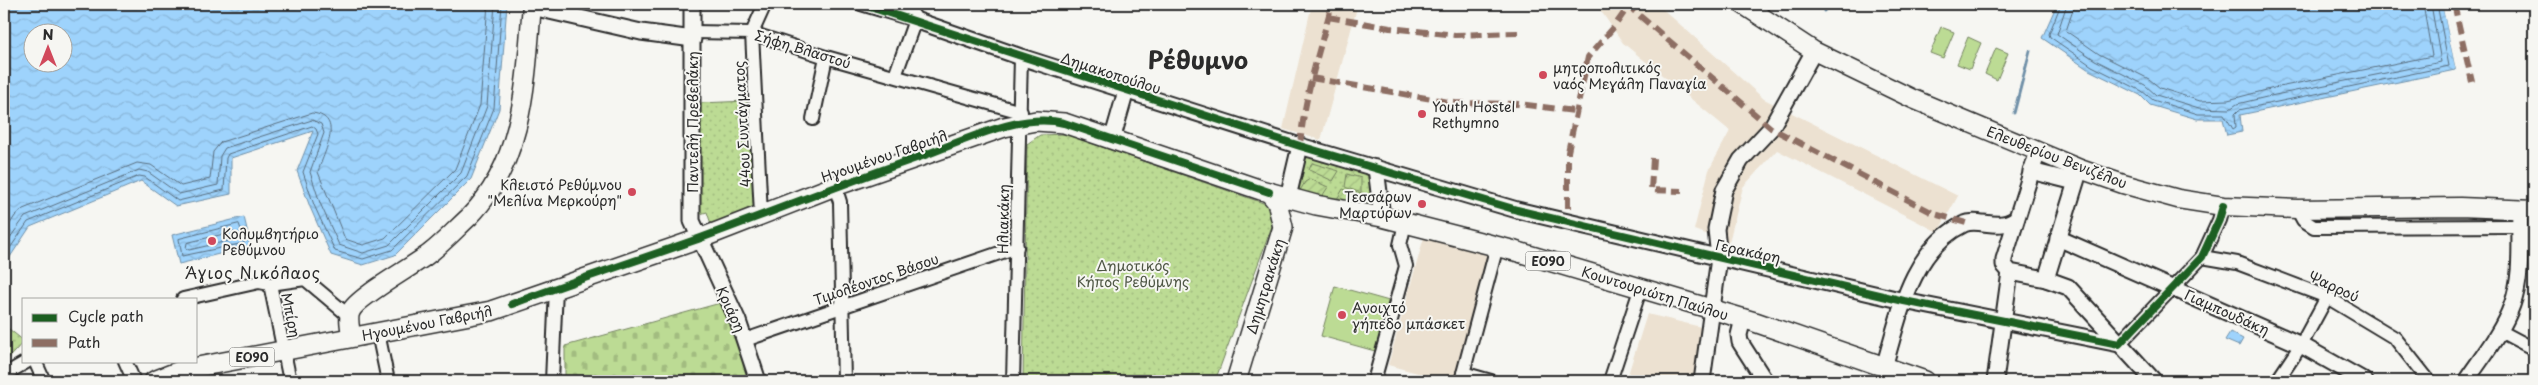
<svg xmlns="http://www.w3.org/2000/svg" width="2538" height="385" font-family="'Playpen Sans',sans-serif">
<defs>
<pattern id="grass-dots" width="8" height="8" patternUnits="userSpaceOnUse" patternTransform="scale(1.25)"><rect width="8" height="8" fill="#bcdb94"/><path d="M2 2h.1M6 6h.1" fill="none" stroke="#a2bc80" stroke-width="1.8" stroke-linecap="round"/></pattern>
<pattern id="cemetery-stones" width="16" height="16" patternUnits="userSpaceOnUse" patternTransform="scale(1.25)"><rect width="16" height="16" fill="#bcdb94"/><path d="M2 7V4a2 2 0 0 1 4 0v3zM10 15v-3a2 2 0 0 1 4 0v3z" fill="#a2bc80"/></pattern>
<pattern id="garden-furrows" width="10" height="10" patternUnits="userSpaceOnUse" patternTransform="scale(1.25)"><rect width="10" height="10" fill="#bcdb94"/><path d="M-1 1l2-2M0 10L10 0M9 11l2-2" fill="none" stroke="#a2bc80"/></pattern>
<pattern id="water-waves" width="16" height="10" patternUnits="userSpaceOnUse" patternTransform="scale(1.25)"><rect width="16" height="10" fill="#9ed3fc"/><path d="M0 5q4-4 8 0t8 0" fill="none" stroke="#88b5d8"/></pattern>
</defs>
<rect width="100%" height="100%" fill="#f6f6f2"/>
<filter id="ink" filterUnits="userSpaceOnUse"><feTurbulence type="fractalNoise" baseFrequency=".02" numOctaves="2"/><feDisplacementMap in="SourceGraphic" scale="10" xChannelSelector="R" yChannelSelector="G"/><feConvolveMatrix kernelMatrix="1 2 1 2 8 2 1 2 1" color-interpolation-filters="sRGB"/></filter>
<g filter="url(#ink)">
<g fill="#ece1d1">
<polygon points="1312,4 1358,4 1321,140 1283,129"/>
<polygon points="1596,4 1657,4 1764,99 1958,196 1938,232 1777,150 1743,187 1729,242 1694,230 1709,170 1730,131 1623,43"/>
<polygon points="1424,237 1491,256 1456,381 1447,381 1388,365"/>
<polygon points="1647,314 1701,327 1693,381 1626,381"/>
</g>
<g fill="url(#grass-dots)" stroke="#748360">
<polygon points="747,101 754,208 711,224 707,212 700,214 701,103"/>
<polygon points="1065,134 1269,205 1272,217 1272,226 1215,381 1023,381 1027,144 1040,135"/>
<polygon points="1305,155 1369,175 1374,211 1294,196"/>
<polygon points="4,325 24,341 4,363"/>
</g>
<polygon fill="url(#cemetery-stones)" stroke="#748360" points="724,302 751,381 565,381 565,346"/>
<g fill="url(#garden-furrows)" stroke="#748360">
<polygon points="1312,163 1339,171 1333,181 1309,170"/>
<polygon points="1347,174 1361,178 1361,193 1345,187"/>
<polygon points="1310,179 1328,187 1321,198 1298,194 1305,182"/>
<polygon points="1343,189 1360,195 1359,205 1336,201"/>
</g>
<g fill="#bcdb94" stroke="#748360">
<polygon points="1941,27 1954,32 1943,58 1930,53"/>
<polygon points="1968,37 1981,43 1970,69 1957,64"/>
<polygon points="1996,48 2008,53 1997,80 1985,74"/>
<polygon points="1335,286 1389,301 1375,351 1321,336"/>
</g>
<g fill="url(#water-waves)" stroke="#7090a8" fill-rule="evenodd">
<path d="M4,4h503l-8,105 -28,70 -76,76 -32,10 -32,-10 -21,-48 -13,-36 16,-40 -82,27v36l-55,12 -35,-25 -111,46 -26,39zM32,32h30v30h-30z"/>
<polygon points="2057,4 2442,4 2456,70 2240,115 2242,132 2227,135 2223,119 2197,119 2150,105 2140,95 2089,70 2042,38"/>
<polygon points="244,217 251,246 179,264 172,235"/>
<polygon points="2230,332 2243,339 2239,346 2225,340"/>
</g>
<polygon fill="#f6f6f2" points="2442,4 2444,4 2459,70 2456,70"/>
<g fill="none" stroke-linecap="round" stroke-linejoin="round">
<g stroke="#596e7f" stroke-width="1">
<polyline points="2061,4 2049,34 2050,37 2092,66 2142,91 2153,100 2198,114 2224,114 2233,129 2236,127 2235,114 2239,110 2449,66 2437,4"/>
<polyline points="2067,4 2057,34 2095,60 2145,85 2156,95 2199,108 2230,109 2237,104 2275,95 2441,62 2431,4"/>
<polyline points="2075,4 2066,31 2099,54 2149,79 2160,88 2200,101 2228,100 2274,88 2432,56 2423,4"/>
<polygon points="239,224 245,240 244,243 182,256 179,239"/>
<polygon points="234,232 237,236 236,239 189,250 186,248 187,243"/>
<path d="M4,233l11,-17 8,-7 114,-46 14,2 30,21 29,-7 3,-27 8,-10 91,-29c34,4 11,40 6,59l27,67 18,6 22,-7 70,-69 25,-64 8,-101"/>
<polyline points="4,246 25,217 139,170 148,172 179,194 218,185 220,156 225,148 312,120 321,124 324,133 310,172 320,203 339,245 363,253 389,245 461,173 487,106 495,4"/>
<polyline points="4,257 28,222 139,176 145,177 178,201 224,190 226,158 228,154 312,126 316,129 318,134 303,172 314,205 335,251 363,259 392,250 467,176 494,108 502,4"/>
</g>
<g stroke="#7090a8" stroke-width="3">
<polyline points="1824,11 1829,4"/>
<polyline points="2014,113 2030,51"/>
</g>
<defs>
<g id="minor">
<polyline points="861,4 915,20 895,76"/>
<polyline points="693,32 752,33 826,57 1021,112"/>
<polyline points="813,119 826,57"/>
<polyline points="835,186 840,202 844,381"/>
<polyline points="2297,209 2303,220 2314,227 2520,226"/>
<polyline points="761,215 752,33 765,4"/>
<polyline points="2202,257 2237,263 2327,297 2395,338 2429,381"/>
<polyline points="270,284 290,381"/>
<polyline points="183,299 259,282 270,284 305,279 349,316"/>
<polyline points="2500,331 2534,349"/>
<polyline points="378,333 388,381"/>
<polyline points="745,340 1017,247"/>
<polyline points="2119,344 2202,257 2219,220 2223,206"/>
<polyline points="35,361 44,381"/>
<polyline points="125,361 134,381"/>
<polyline points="1463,373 1491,381"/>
<polyline points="4,375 28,361"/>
<polyline points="552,381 556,288"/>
<polyline points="1013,381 1021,57"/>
<polyline points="1374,381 1406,266 1400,245 1405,223"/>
<polyline points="1461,381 1497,246"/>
<polyline points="1610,381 1640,290"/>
<polyline points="2277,381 2301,345 2327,297"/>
</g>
<g id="tertiary">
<polyline points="692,4 692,221 738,321 758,381"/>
<polyline points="903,4 915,20 1021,57 1300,146 1517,210 1904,301 2119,344"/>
<polyline points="532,7 641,32 693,39"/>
<polyline points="1112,140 1126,91"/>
<polyline points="2038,151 2004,259 2004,265 2010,272 2046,279 2080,169"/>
<polyline points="1376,168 1382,217"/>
<polyline points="2031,171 2075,182"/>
<polyline points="1288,197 1300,146"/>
<polyline points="2058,238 2301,345 2365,381"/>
<polyline points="2046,279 2068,287 2154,381"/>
<polyline points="1743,319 1739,335 1740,342 1765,381"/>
<path d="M1884,367c15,-50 27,-118 80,-143 11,-5 26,2 38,0 5,0 10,-3 14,-5"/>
<polyline points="1702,381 1719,258 1716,229 1724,190 1741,160 1771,128 1814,51"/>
<polyline points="1995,381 2010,272"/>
<path d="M2466,381c16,-24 36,-48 46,-76 11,-29 7,-64 8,-95"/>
</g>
<g id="secondary">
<polyline points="1742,4 1814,51 1913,99 2080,169 2123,184 2178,199 2223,206 2297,209 2460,207 2534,210"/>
<path d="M351,337c0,-7 -4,-19 0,-26 6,-14 63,-45 79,-58 14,-11 26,-24 39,-36 56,-56 57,-140 63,-213"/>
</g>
<g id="primary">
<polyline points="154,381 182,370 491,311 699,239 835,186 1004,127 1036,121 1064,123 1261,190 1316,205 1382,217 1515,251 1755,322 1925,381"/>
<polyline points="1236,381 1283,227 1277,202 1269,192"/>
</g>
</defs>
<use href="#minor" stroke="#2b2b2b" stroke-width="16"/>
<use href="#tertiary" stroke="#2b2b2b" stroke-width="19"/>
<use href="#secondary" stroke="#2b2b2b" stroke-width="21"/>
<use href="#primary" stroke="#2b2b2b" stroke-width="22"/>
<use href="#minor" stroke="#f6f6f2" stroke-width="12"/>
<use href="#tertiary" stroke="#f6f6f2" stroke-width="15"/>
<use href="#secondary" stroke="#f6f6f2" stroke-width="18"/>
<use href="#primary" stroke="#f6f6f2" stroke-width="19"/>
<g stroke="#8d6e63" stroke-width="6" stroke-dasharray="12 6" stroke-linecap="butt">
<polyline points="1626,4 1771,128 1935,214 1966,223"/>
<polyline points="2454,4 2472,82"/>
<polyline points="1328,17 1390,28 1455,35 1518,33"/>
<polyline points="1311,78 1455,103 1518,104 1575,111"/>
<path d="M1300,146c4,-49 19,-94 32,-142"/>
<polyline points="1653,158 1651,190 1682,191"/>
<polyline points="1568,208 1568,152 1588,57 1614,27 1628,7"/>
</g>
<defs>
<g id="cycleway">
<polyline points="861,4 1300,146 1517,210 1904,301 2119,344 2202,257 2219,220 2223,206"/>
<path d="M512,304c61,-23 124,-43 186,-65 76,-28 151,-58 227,-84 41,-15 96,-43 139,-32l205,69"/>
</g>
</defs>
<use href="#cycleway" stroke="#f6f6f2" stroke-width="11"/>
<use href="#cycleway" stroke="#1b5e20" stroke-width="8"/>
</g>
</g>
<g fill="#d1495b" stroke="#f6f6f2" stroke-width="2">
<circle cx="1543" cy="75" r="5"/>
<circle cx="1422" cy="114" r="5"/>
<circle cx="632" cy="192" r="5"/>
<circle cx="1422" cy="204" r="5"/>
<circle cx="212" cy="241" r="5"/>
<circle cx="1342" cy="315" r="5"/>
</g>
<g text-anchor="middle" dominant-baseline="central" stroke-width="4" stroke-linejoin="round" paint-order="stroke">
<g fill="#f6f6f2" stroke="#686867" stroke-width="1">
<rect x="1525.5" y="251.5" width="45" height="19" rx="4"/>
<rect x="229.5" y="347.5" width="45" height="19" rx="4"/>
</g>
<g font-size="12" font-weight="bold" fill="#2b2b2b">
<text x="1548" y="261">ΕΟ90</text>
<text x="252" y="357">ΕΟ90</text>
</g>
<g font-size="14" fill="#2b2b2b" stroke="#f6f6f2">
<text transform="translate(803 49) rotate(17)">Σήφη Βλαστού</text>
<text transform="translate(1111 73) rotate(18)">Δημακοπούλου</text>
<text transform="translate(692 122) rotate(-90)">Παντελή Πρεβελάκη</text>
<text transform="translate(742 124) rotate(-93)">44ου Συντάγματος</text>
<text transform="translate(884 156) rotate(-19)">Ηγουμένου Γαβριήλ</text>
<text transform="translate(2057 157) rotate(21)">Ελευθερίου Βενιζέλου</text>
<text transform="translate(1003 219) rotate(-89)">Ηλιακάκη</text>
<text transform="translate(1748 251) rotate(12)">Γερακάρη</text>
<text transform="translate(876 279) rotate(-19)">Τιμολέοντος Βάσου</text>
<text transform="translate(1265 286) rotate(-73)">Δημητρακάκη</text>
<text transform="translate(2334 286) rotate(25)">Ψαρρού</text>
<text transform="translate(1655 293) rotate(17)">Κουντουριώτη Παύλου</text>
<text transform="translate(731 309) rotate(65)">Κριάρη</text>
<text transform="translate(2227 312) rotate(24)">Γιαμπουδάκη</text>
<text transform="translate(291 315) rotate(78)">Μπίρη</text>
<text transform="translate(427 323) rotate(-11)">Ηγουμένου Γαβριήλ</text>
</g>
<g font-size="14" fill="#2b2b2b" stroke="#f6f6f2" text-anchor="start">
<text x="1553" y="67">μητροπολιτικός<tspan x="1553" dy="16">ναός Μεγάλη Παναγία</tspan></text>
<text x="1432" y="106">Youth Hostel<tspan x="1432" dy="16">Rethymno</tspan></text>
<text x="622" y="184" text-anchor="end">Κλειστό Ρεθύμνου<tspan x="622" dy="16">"Μελίνα Μερκούρη"</tspan></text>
<text x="1412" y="196" text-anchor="end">Τεσσάρων<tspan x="1412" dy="16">Μαρτύρων</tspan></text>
<text x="222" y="233">Κολυμβητήριο<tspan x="222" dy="16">Ρεθύμνου</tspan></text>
<text x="1352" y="307">Ανοιχτό<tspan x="1352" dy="16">γήπεδο μπάσκετ</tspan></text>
</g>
<g font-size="14" fill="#4f5745" stroke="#f6f6f2">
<text x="1133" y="265">Δημοτικός<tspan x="1133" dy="16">Κήπος Ρεθύμνης</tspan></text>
</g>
<g font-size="16" letter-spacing="1" fill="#2b2b2b" stroke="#f6f6f2">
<text x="253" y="272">Άγιος Νικόλαος</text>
</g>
<g font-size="24" font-weight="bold" fill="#2b2b2b" stroke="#f6f6f2">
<text x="1198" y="59">Ρέθυμνο</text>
</g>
</g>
<rect width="2538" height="385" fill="none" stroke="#f6f6f2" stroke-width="20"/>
<rect x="10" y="10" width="2518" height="365" fill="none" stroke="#2b2b2b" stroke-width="2" filter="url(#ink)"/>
<rect x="22" y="298" width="175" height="65" fill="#f6f6f2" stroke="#a5a5a2"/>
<rect x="32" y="314" width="25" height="8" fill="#1b5e20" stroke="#a5a5a2"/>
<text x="68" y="322" font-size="15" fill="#2b2b2b">Cycle path</text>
<rect x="32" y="339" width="25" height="8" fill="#8d6e63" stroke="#a5a5a2"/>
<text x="68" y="348" font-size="15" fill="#2b2b2b">Path</text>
<g transform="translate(48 48)"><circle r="24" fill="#f6f6f2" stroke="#a5a5a2"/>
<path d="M0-4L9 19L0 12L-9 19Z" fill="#d1495b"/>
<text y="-8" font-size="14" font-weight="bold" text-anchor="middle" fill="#2b2b2b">N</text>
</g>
</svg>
